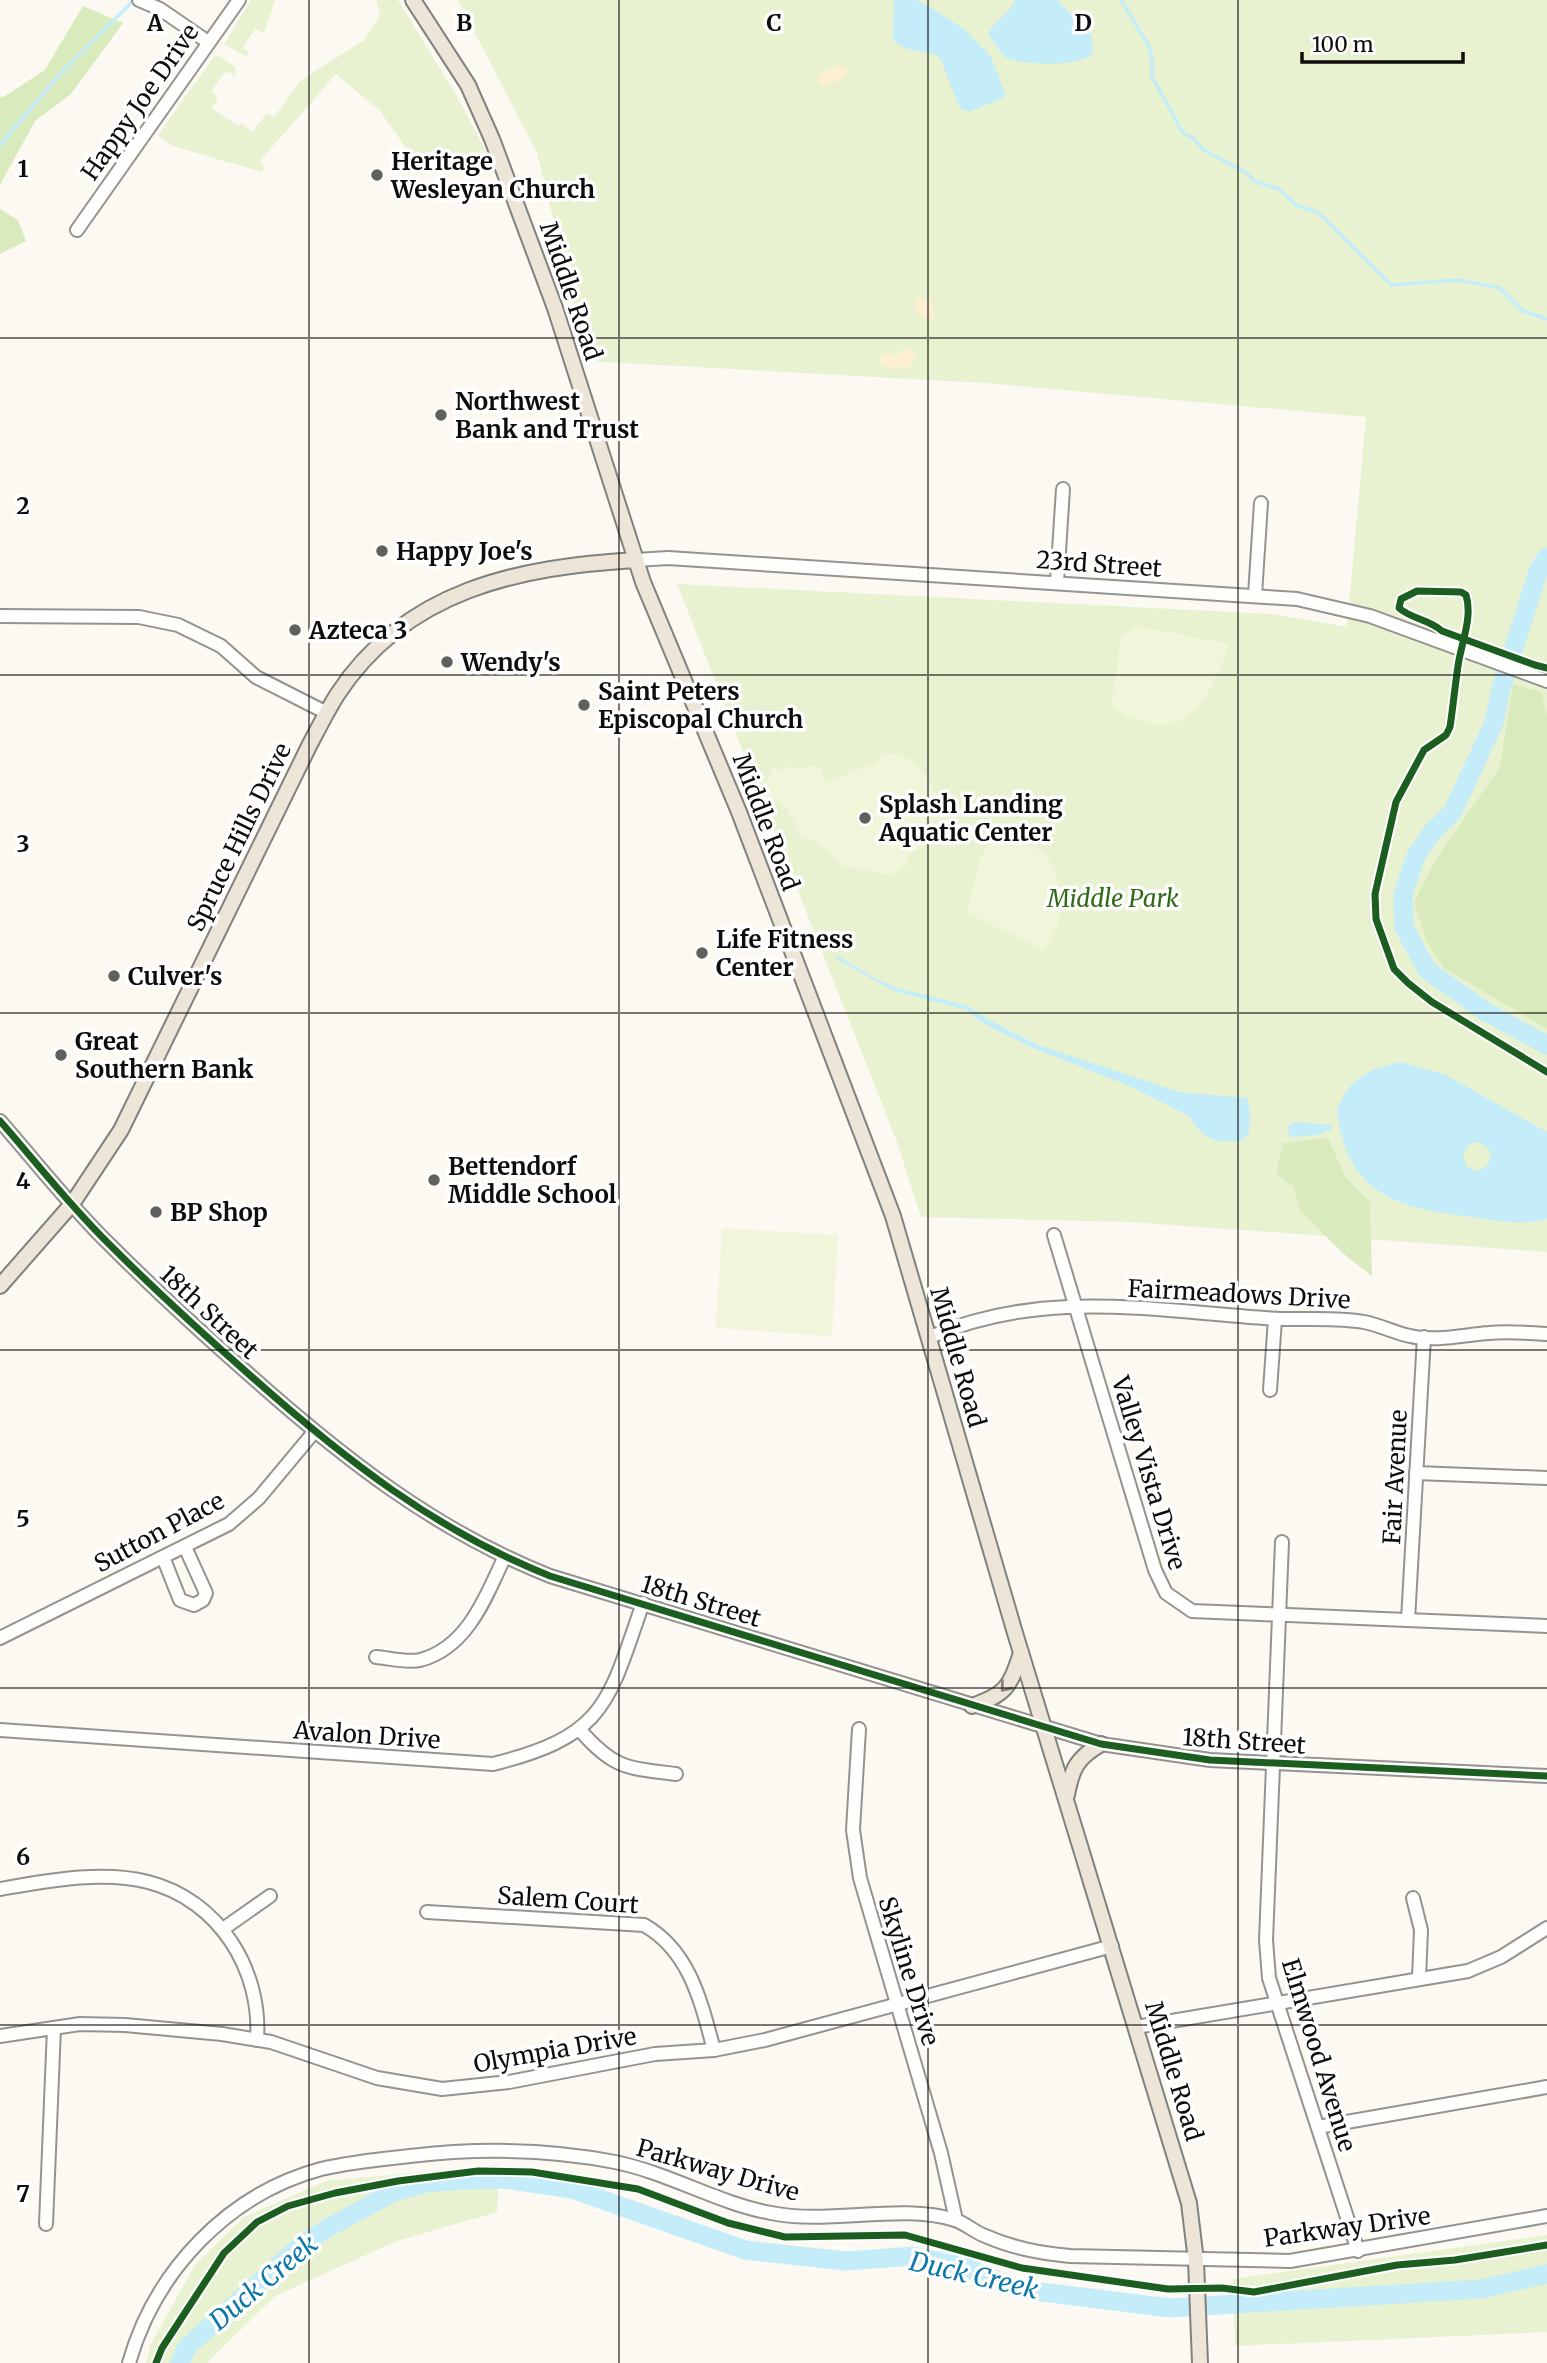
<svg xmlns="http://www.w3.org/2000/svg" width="1547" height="2363" font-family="Merriweather,serif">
<rect width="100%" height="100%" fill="#fbf9f2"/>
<g fill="#e8f2d0">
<polygon points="251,0 275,0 264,33 255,29 243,47 250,53 245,56 224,44"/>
<path d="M376,0h22l59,96 37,71 -20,13c-12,-23 -35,-40 -60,-21l-34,-48 -44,-37 -76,87 5,6 -3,5 -89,-26 -15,-11 58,-81 19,13v9l-9,-5 -15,20 7,7 -6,10 26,18 3,-3 11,9 15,-19 7,4 27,-37 62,-39 17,-26z"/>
<polygon points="458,0 1547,0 1547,1252 1129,1222 921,1217 897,1142 677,584 1271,614 1347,627 1366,417 984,383 588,361 537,153"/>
<polygon points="500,2165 497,2212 397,2241 275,2296 207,2363 146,2363 151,2344 195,2265 244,2217 326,2181"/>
<polygon points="1547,2235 1547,2332 1235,2346 1233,2279"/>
</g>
<g fill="#d9ebbd">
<polygon points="83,6 123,23 71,94 35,121 0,185 0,95 2,98 45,70"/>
<polygon points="0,209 18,220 26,241 0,254"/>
<polygon points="1513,684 1541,692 1547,716 1547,1029 1444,968 1427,942 1414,902 1435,861 1500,767"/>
<polygon points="1328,1138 1345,1176 1370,1203 1372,1276 1345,1255 1300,1211 1293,1186 1276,1173 1283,1143"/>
</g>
<g fill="#fdefd1">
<polygon points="839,64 849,69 846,77 826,86 819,83 819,75"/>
<path d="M919,297l13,3 3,19c-10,2 -18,-5 -20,-15z"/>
<polygon points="905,349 913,349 916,355 909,368 892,370 880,364 881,353 897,355"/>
</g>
<g fill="#f1f6da">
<path d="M1138,626l91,18c-14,40 -34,94 -89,77 -11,-3 -19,-10 -29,-16l10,-67z"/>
<path d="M897,753c28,11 37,37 50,61l-15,8 5,12 -6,7 -25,16 3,5 -17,13 -49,-9 -22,-21 -21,-11 -14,-27 -17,-10 -3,-10 7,-20 8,3c14,-6 24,0 38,-5l7,17 51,-20 4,-7z"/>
<path d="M993,836c15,3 34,6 47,15 28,22 27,76 3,99l-76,-37 14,-56z"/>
<polygon points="722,1228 838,1235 832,1336 716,1328"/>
</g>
<g fill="#c4ecf9" fill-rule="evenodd">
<path d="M894,0h22l9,4 39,25 26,26 15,38 -2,5 -34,14 -9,-4 -20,-50c-14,-11 -33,-3 -47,-18z"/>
<path d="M1015,0h42l34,33 2,21c-18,14 -68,11 -89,3l-16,-23c6,-13 20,-18 27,-34z"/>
<polygon points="838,956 871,976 897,988 969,1006 984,1017 1038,1045 1179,1092 1247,1098 1250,1111 1249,1133 1241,1141 1217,1141 1208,1137 1197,1128 1189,1116 1127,1085 1033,1048 981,1022 967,1010 894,991 836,959"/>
<path d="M1401,1062l45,13 101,57v87c-25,7 -49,2 -75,-2 -73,-9 -125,-21 -135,-106 12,-33 30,-42 64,-49zM1480,1142l10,9c2,12 -4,19 -15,20l-9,-5 -3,-13 8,-10z"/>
<polygon points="1294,1122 1332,1125 1332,1129 1318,1135 1292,1137 1288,1134 1289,1126"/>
</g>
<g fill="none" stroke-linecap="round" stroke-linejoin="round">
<g stroke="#c4ecf9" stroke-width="3.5">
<polyline points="1121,0 1149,46 1152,58 1152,77 1183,133 1193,138 1205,151 1247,173 1254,181 1279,189 1296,205 1319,213 1391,285 1458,280 1500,288 1523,311 1547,319"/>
<polyline points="0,145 60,74 134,0"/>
</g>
<g stroke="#c4ecf9" stroke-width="19">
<polyline points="1547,557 1539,569 1500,692 1494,723 1452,813 1432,832 1416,856 1403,894 1404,927 1427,970 1486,1012 1547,1045"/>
<polyline points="180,2363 187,2347 298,2248 326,2229 392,2193 426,2183 463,2180 503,2179 572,2189 745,2250 846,2261 913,2256 965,2267 1018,2289 1170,2308 1481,2289 1547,2274"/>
</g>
<defs>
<g id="minor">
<polyline points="139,0 160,9 208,42"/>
<polyline points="77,230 239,0"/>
<polyline points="636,560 668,558 1297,599 1370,616 1547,681"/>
<polyline points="1057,582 1063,489"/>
<polyline points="1255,595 1261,503"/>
<polyline points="0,616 139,617 178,625 221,646 256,677 327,713"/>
<path d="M0,1121c36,41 70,85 109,123 46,46 94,90 143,133 91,81 184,154 298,199l551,168 109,16 337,16"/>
<polyline points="1054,1235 1155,1570 1166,1593 1192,1611 1547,1626"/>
<path d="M930,1337c111,-48 218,-27 334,-19 33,3 68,-2 100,4 16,3 31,11 46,14 26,6 53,-1 79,-3 19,-2 38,0 58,1"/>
<polyline points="1270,1390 1275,1319"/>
<polyline points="1416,1473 1547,1478"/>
<polyline points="1282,1542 1266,1940 1269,1978 1358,2251"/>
<polyline points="163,1557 180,1600 194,1605 203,1600 206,1593 185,1547"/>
<polyline points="1408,1620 1424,1337"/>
<polyline points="0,1638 229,1524 259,1498 314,1432"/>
<path d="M376,1657c13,1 31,6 44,3 47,-12 66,-63 84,-102"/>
<path d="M579,1729c34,39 46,39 97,45"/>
<polyline points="859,1729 853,1830 860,1878 941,2153 956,2220"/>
<path d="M0,1730l493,34c113,-28 115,-61 150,-161"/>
<path d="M0,1889c47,-8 101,-19 148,-7 71,18 114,88 109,158"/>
<polyline points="1413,1898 1421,1930 1419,1978"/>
<path d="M427,1912l217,13c46,26 57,77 70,125"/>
<polyline points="223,1929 270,1896"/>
<polyline points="1136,2027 1468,1971 1501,1957 1547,1928"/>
<polyline points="0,2036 80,2024 125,2025 222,2034 271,2042 377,2078 442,2089 509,2082 655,2054 714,2050 765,2040 1112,1946"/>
<polyline points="1318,2127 1547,2087"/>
<polyline points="46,2224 54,2028"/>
<path d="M129,2363c26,-92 99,-169 192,-194 29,-7 60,-10 89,-13 68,-8 138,-7 205,6 54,11 102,41 156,51 59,12 129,-10 184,7 10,3 18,11 28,15 29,13 56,18 87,21l220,5 257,-45"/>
</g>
<g id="major">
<polyline points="413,0 468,85 492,139 555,308 643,582 739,812 893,1216 1015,1633 1189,2203 1196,2261 1200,2363"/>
<path d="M0,1286l72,-82 49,-74 188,-384c9,-17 18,-35 28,-51 69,-106 182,-128 299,-135"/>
<path d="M972,1706c35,-12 38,-20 49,-53"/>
<path d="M1067,1795c5,-27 10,-37 34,-51"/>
</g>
</defs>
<use href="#minor" stroke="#949390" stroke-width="16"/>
<use href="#major" stroke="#81817d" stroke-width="18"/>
<use href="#minor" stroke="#fefefd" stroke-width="12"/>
<use href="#major" stroke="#ede5d8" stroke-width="14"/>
<defs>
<g id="cycleway">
<path d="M1547,668l-12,-3 -93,-34c-13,-12 -31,-12 -43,-23l2,-9 16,-8 44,1 5,3c7,23 -5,48 -8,71 -3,20 -5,41 -8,61l-4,8 -22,15 -28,52 -21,92 1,25 18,50 14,14 24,19 115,70"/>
<path d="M0,1121c36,41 70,85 109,123 46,46 94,90 143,133 91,81 184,154 298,199l551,168 109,16 337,16"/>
<polyline points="156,2363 162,2348 224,2253 257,2222 288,2206 335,2193 398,2181 478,2171 532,2172 638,2189 728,2223 785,2237 905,2235 1022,2268 1168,2289 1222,2288 1254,2292 1397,2265 1455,2260 1547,2245"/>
</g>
</defs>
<use href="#cycleway" stroke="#fff" stroke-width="11"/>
<use href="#cycleway" stroke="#1b5e20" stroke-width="7"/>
</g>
<defs><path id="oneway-chevron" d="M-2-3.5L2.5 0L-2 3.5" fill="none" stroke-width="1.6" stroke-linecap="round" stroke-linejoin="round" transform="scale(1.75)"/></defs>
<use stroke="#88847d" href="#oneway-chevron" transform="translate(1005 1687) rotate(129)"/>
<path fill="none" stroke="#0d0d0d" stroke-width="2" stroke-opacity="0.55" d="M309,0v2363M619,0v2363M928,0v2363M1238,0v2363M0,338h1547M0,675h1547M0,1013h1547M0,1350h1547M0,1688h1547M0,2025h1547"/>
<g fill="#60605d" stroke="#fff" stroke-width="2.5">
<circle cx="377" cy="175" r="7"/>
<circle cx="441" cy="415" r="7"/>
<circle cx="382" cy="551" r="7"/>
<circle cx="295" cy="630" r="7"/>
<circle cx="447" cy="662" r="7"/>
<circle cx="584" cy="705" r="7"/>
<circle cx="865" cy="818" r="7"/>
<circle cx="702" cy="953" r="7"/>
<circle cx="114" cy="976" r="7"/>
<circle cx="61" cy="1055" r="7"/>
<circle cx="434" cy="1180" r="7"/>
<circle cx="156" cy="1212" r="7"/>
</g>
<g text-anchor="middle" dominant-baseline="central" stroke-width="7" stroke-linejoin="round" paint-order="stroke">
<g font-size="24" fill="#0d0d0d" stroke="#fff">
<text transform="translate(140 102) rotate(-55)">Happy Joe Drive</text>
<text transform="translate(571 291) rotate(71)">Middle Road</text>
<text transform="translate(1099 564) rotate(4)">23rd Street</text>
<text transform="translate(766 822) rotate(69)">Middle Road</text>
<text transform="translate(239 837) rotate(-64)">Spruce Hills Drive</text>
<text transform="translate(1239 1294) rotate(3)">Fairmeadows Drive</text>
<text transform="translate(209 1312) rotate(43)">18th Street</text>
<text transform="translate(958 1357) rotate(74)">Middle Road</text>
<text transform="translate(1149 1473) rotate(73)">Valley Vista Drive</text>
<text transform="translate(1395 1477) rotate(-87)">Fair Avenue</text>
<text transform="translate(159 1532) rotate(-28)">Sutton Place</text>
<text transform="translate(701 1601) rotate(17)">18th Street</text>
<text transform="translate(367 1735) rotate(4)">Avalon Drive</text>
<text transform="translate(1244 1741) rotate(4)">18th Street</text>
<text transform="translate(568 1900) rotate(4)">Salem Court</text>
<text transform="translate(909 1971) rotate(73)">Skyline Drive</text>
<text transform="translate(555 2050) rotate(-10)">Olympia Drive</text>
<text transform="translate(1319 2055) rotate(73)">Elmwood Avenue</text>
<text transform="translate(1174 2071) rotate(73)">Middle Road</text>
<text transform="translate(718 2170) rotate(16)">Parkway Drive</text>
<text transform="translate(1347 2227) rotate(-8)">Parkway Drive</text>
</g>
<g font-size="24" font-weight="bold" fill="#0d0d0d" stroke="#fff" text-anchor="start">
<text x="391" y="161">Heritage<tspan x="391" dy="28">Wesleyan Church</tspan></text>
<text x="455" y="401">Northwest<tspan x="455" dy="28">Bank and Trust</tspan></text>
<text x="396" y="551">Happy Joe's</text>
<text x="309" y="630">Azteca 3</text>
<text x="461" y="662">Wendy's</text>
<text x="598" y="691">Saint Peters<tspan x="598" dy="28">Episcopal Church</tspan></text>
<text x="879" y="804">Splash Landing<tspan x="879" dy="28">Aquatic Center</tspan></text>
<text x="716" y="939">Life Fitness<tspan x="716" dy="28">Center</tspan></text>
<text x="128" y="976">Culver's</text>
<text x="75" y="1041">Great<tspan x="75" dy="28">Southern Bank</tspan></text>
<text x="448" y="1166">Bettendorf<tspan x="448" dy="28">Middle School</tspan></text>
<text x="170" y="1212">BP Shop</text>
</g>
<g font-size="24" font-style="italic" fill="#326b18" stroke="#fff">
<text x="1113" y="898">Middle Park</text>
</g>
<g font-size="26" font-style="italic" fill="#0b77aa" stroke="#fff">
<text transform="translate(974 2275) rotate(13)">Duck Creek</text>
<text transform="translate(263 2282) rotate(-40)">Duck Creek</text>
</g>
</g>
<g font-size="23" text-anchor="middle" font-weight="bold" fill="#0d0d0d" stroke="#fff" stroke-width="7" stroke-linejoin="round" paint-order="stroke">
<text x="155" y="31">A</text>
<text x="464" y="31">B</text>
<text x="774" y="31">C</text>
<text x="1083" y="31">D</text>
<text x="23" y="177">1</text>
<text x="23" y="514">2</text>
<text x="23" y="852">3</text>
<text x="23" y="1189">4</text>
<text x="23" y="1527">5</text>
<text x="23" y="1865">6</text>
<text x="23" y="2202">7</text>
</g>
<path d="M1302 52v10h161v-10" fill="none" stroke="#0d0d0d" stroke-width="3.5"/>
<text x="1312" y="52" font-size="21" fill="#0d0d0d" stroke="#ffffff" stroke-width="5" paint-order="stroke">100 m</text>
</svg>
